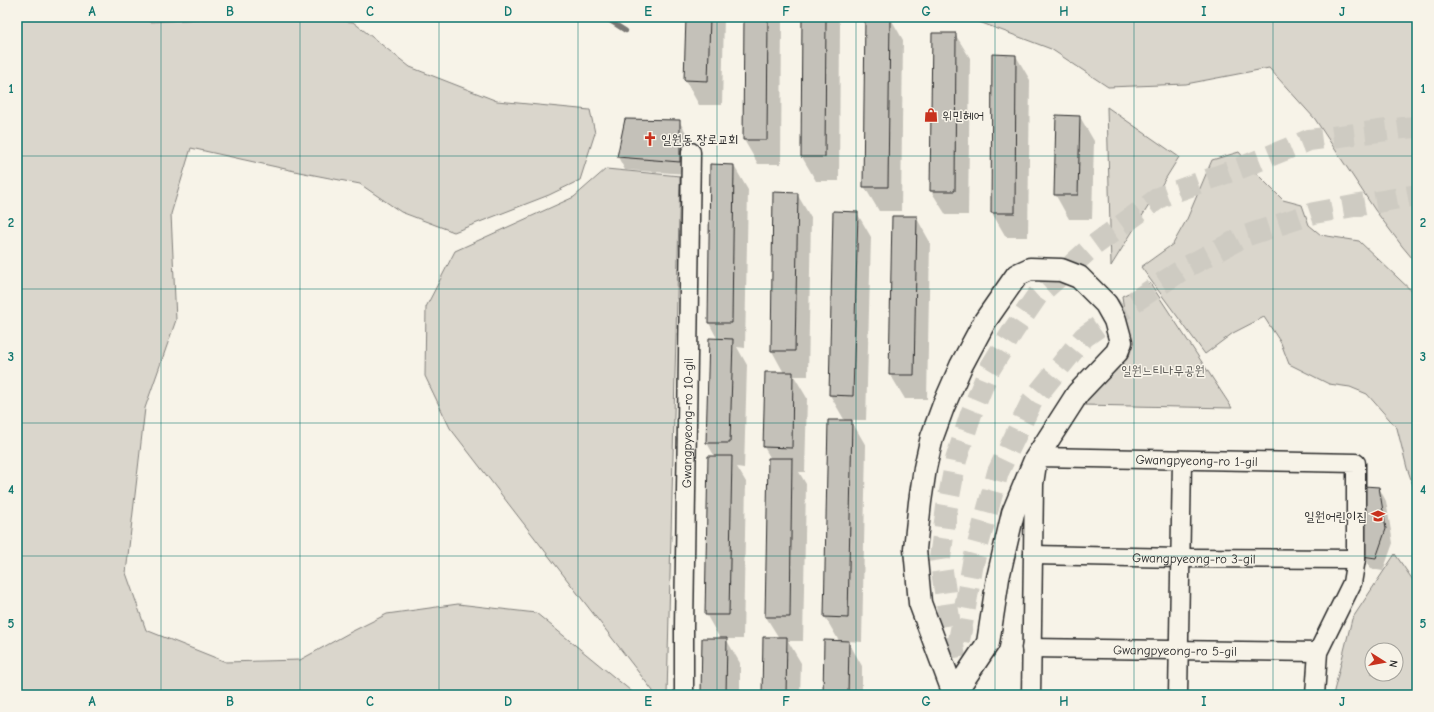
<svg xmlns="http://www.w3.org/2000/svg" width="1434" height="712" font-family="'Comic Neue','Poor Story',sans-serif">
<rect width="100%" height="100%" fill="#f7f3e8"/>
<filter id="ink" filterUnits="userSpaceOnUse"><feTurbulence type="fractalNoise" baseFrequency=".025" numOctaves="2"/><feDisplacementMap in="SourceGraphic" scale="8" xChannelSelector="R" yChannelSelector="G"/><feConvolveMatrix kernelMatrix="1 2 1 2 8 2 1 2 1" color-interpolation-filters="sRGB"/></filter>
<g filter="url(#ink)">
<g fill="#dad6cc" stroke="#82807c" fill-rule="evenodd">
<polygon points="17,17 143,17 150,22 235,17 277,17 353,22 410,67 497,101 590,110 595,133 580,180 549,195 454,232 401,212 360,184 299,172 191,148 171,214 176,320 145,408 126,573 146,630 226,662 300,660 349,633 387,614 458,604 536,613 636,695 17,695"/>
<polygon points="966,17 1417,17 1417,264 1402,246 1375,210 1315,119 1269,68 1186,84 1108,87 1051,49"/>
<polygon points="1107,107 1179,157 1111,266"/>
<polygon points="1239,152 1260,177 1283,200 1302,205 1309,225 1321,235 1359,241 1417,296 1417,496 1407,468 1397,428 1367,394 1350,387 1329,384 1289,364 1281,343 1264,317 1233,333 1205,354 1141,267 1173,244 1187,219 1212,160"/>
<polygon points="606,169 680,176 667,695 656,695 450,428 425,376 426,307 455,251 574,197"/>
<polygon points="1150,283 1232,408 1082,405 1130,354 1122,296"/>
<path d="M1395,554l22,32v109h-84l19,-76zM1372,650h24v24h-24z"/>
</g>
<g fill="#0003">
<polygon points="687,17 724,17 722,105 699,105 685,80"/>
<polygon points="745,17 782,17 781,164 758,164 744,140"/>
<polygon points="803,17 836,17 840,24 839,181 816,181 802,157"/>
<polygon points="866,17 890,17 903,40 901,211 879,211 864,186"/>
<polygon points="955,34 970,58 968,215 946,215 931,191"/>
<polygon points="1016,56 1030,80 1028,237 1006,237 992,213"/>
<polygon points="1080,117 1094,141 1092,219 1069,219 1055,194"/>
<polygon points="626,120 679,121 687,134 687,174 625,170 618,157"/>
<polygon points="734,166 748,190 745,348 737,347 747,365 744,468 737,467 746,482 743,639 726,639 740,663 740,695 702,695 720,639 706,614 715,457 707,443 718,340 709,323"/>
<polygon points="797,194 811,218 808,376 794,376 807,398 805,472 799,472 806,484 803,641 788,641 801,663 800,695 763,695 779,638 766,617 771,459 764,447 784,373 772,351"/>
<polygon points="834,212 857,213 871,237 866,420 851,420 866,446 862,642 848,641 862,666 862,695 824,695 839,641 825,617 845,421 830,395"/>
<polygon points="916,217 930,242 927,399 905,399 890,374"/>
<polygon points="1379,488 1386,501 1393,543 1383,571 1371,569 1363,556"/>
</g>
<g fill="none" stroke-linecap="round" stroke-linejoin="round">
<polyline stroke="#7a7874" stroke-width="4.5" points="604,17 626,31"/>
</g>
<g fill="#c4c1b9" stroke="#2b2b2b">
<polygon points="686,17 710,17 708,81 684,80"/>
<polygon points="744,17 768,17 767,140 743,140"/>
<polygon points="802,17 826,17 825,157 801,157"/>
<polygon points="865,17 890,17 888,187 863,187"/>
<polygon points="932,33 956,33 955,191 930,191"/>
<polygon points="992,54 1016,55 1015,213 991,213"/>
<polygon points="1056,115 1080,116 1078,195 1054,195"/>
<polygon points="625,119 680,120 680,162 617,157"/>
<polygon points="710,164 734,165 732,323 708,323"/>
<polygon points="773,192 798,193 795,351 771,351"/>
<polygon points="833,211 858,212 853,396 829,395"/>
<polygon points="892,216 917,216 914,375 889,375"/>
<polygon points="709,338 733,339 730,443 706,443"/>
<polygon points="765,372 793,372 792,448 763,447"/>
<polygon points="828,420 852,420 848,618 824,617"/>
<polygon points="708,456 732,456 729,615 705,615"/>
<polygon points="768,458 792,458 790,617 765,617"/>
<polygon points="1364,486 1379,487 1386,529 1376,558 1362,556"/>
<polygon points="763,637 787,637 786,695 762,695"/>
<polygon points="702,638 727,638 726,695 701,695"/>
<polygon points="824,640 849,641 848,695 823,695"/>
</g>
<g fill="none" stroke-linecap="round" stroke-linejoin="round">
<g stroke="#cecbc2" stroke-width="22" stroke-dasharray="22 11" stroke-linecap="butt">
<polyline points="959,641 973,563 998,472 1032,401 1084,337 1135,301 1188,266 1245,236 1314,213 1417,195"/>
<polyline points="955,658 940,558 947,507 956,460 971,414 989,370 1013,331 1037,296 1093,246 1160,197 1240,168 1309,140 1403,128 1417,127"/>
</g>
<defs>
<g id="minor">
<path id="s1" d="M1033,555l147,3 176,1"/>
<path id="s2" d="M1031,648l287,4"/>
<path id="s3" d="M684,695v-67l7,-476"/>
<path id="s4" d="M1031,695l3,-211 4,-27 318,6v96l-4,24 -34,69 -3,43"/>
<polyline points="1178,695 1182,461"/>
</g>
<polygon id="major" points="1030,269 1061,270 1079,277 1106,304 1115,320 1121,342 1117,352 1078,393 1035,460 1013,513 998,578 988,643 954,694 920,603 915,549 920,502 925,468 932,437 943,407 961,366 985,321 1017,275"/>
</defs>
<use href="#minor" stroke="#2b2b2b" stroke-width="21"/>
<use href="#major" stroke="#2b2b2b" stroke-width="25"/>
<use href="#minor" stroke="#f7f3e8" stroke-width="18"/>
<use href="#major" stroke="#f7f3e8" stroke-width="22"/>
</g>
</g>
<path fill="none" stroke="#0f766e" stroke-width="1" stroke-opacity="0.55" d="M161,17v678M300,17v678M439,17v678M578,17v678M717,17v678M856,17v678M995,17v678M1134,17v678M1273,17v678M17,156h1400M17,289h1400M17,423h1400M17,556h1400"/>
<defs>
<symbol id="shop-bare" viewBox="-9 -9 18 18"><path d="M-5-2.5h2.3a2.7 3.5 0 0 1 5.4 0H5L5.5 6h-11ZM-1.5-2.5h3a1.5 2.3 0 0 0-3 0Z" fill="#c8321e" stroke="#f7f3e8" stroke-width="2.5" paint-order="stroke"/></symbol>
<symbol id="church-bare" viewBox="-9 -9 18 18"><path d="M-1.2-6h2.4v3.5h3.3v2.4h-3.3V6h-2.4V-.1h-3.3v-2.4h3.3Z" fill="#c8321e" stroke="#f7f3e8" stroke-width="2.5" paint-order="stroke"/></symbol>
<symbol id="school-bare" viewBox="-9 -9 18 18"><path d="M0-5L7-2L0 1L-7-2ZM-4 1L0 2.5L4 1V4Q0 6-4 4Z" fill="#c8321e" stroke="#f7f3e8" stroke-width="2.5" paint-order="stroke"/></symbol>
</defs>
<g fill-rule="evenodd">
<use href="#shop-bare" x="921" y="105" width="20" height="20"/>
<use href="#church-bare" x="640" y="129" width="20" height="20"/>
<use href="#school-bare" x="1368" y="506" width="20" height="20"/>
</g>
<g text-anchor="middle" dominant-baseline="central" stroke-width="3" stroke-linejoin="round" paint-order="stroke">
<g font-size="13" fill="#2b2b2b" stroke="#f7f3e8" text-anchor="start">
<text x="942" y="115">위민헤어</text>
<text x="661" y="139">일원동 장로교회</text>
<text x="1367" y="516" text-anchor="end">일원어린이집</text>
</g>
<g font-size="13" fill="#575653" stroke="#f7f3e8">
<text x="1163" y="370">일원느티나무공원</text>
</g>
<g font-size="13" fill="#2b2b2b" stroke="#f7f3e8">
<text stroke="none"><textPath href="#s3" startOffset="272">Gwangpyeong-ro 10-gil</textPath></text>
<text stroke="none"><textPath href="#s4" startOffset="397">Gwangpyeong-ro 1-gil</textPath></text>
<text stroke="none"><textPath href="#s1" startOffset="161">Gwangpyeong-ro 3-gil</textPath></text>
<text stroke="none"><textPath href="#s2" startOffset="144">Gwangpyeong-ro 5-gil</textPath></text>
</g>
</g>
<rect width="1434" height="712" fill="none" stroke="#f7f3e8" stroke-width="44"/>
<g transform="translate(1384 662) rotate(101)"><circle r="19" fill="#f7f3e8" stroke="#a5a39c"/>
<path d="M0-3L7 15L0 10L-7 15Z" fill="#c8321e"/>
<text y="-6" font-size="11" font-weight="bold" text-anchor="middle" fill="#2b2b2b">N</text>
</g>
<rect x="22" y="22" width="1390" height="668" fill="none" stroke="#0f766e" stroke-width="1.5"/>
<g font-size="13" text-anchor="middle" font-weight="bold" fill="#0f766e">
<text x="92" y="16">A</text>
<text x="230" y="16">B</text>
<text x="370" y="16">C</text>
<text x="508" y="16">D</text>
<text x="648" y="16">E</text>
<text x="786" y="16">F</text>
<text x="926" y="16">G</text>
<text x="1064" y="16">H</text>
<text x="1204" y="16">I</text>
<text x="1342" y="16">J</text>
<text x="11" y="93">1</text>
<text x="1423" y="93">1</text>
<text x="11" y="227">2</text>
<text x="1423" y="227">2</text>
<text x="11" y="361">3</text>
<text x="1423" y="361">3</text>
<text x="11" y="494">4</text>
<text x="1423" y="494">4</text>
<text x="11" y="628">5</text>
<text x="1423" y="628">5</text>
<text x="92" y="706">A</text>
<text x="230" y="706">B</text>
<text x="370" y="706">C</text>
<text x="508" y="706">D</text>
<text x="648" y="706">E</text>
<text x="786" y="706">F</text>
<text x="926" y="706">G</text>
<text x="1064" y="706">H</text>
<text x="1204" y="706">I</text>
<text x="1342" y="706">J</text>
</g>
</svg>
